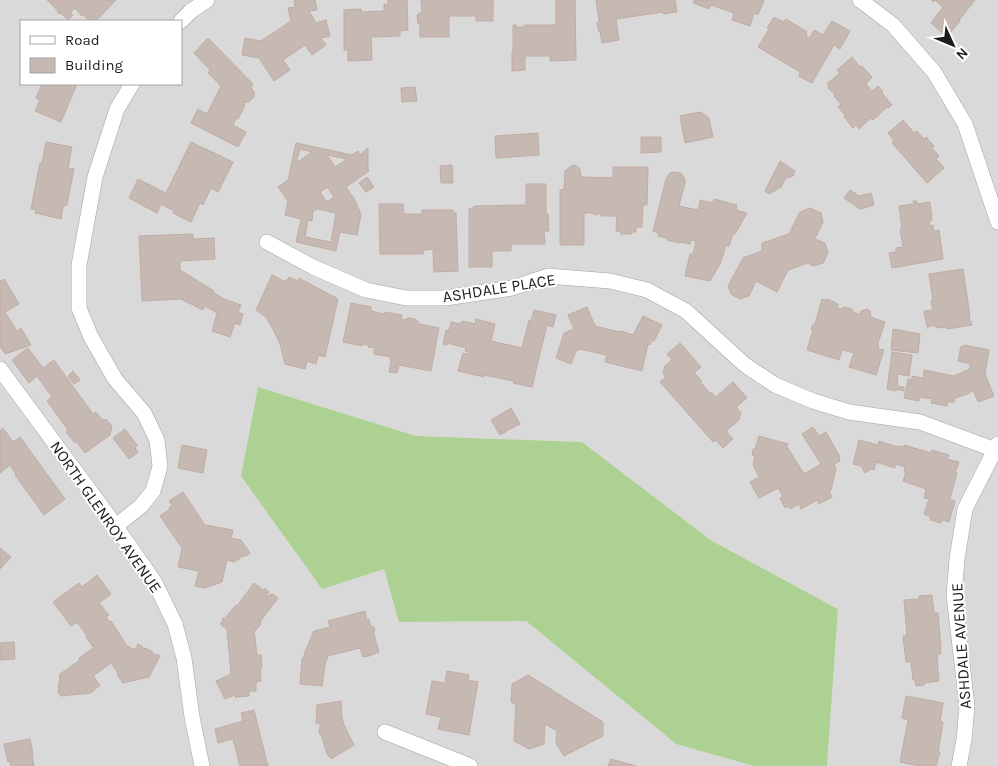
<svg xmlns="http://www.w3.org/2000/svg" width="998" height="766" font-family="Karla,sans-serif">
<rect width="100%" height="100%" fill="#eee8e1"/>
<path fill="#dad9d9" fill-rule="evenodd" d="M0,0h998v766h-171l11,-157 -126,-68 -130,-99 -166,-6 -158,-49 -17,89 143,93 16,53 126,-1 150,123 78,22h-754zM21,21h160v63h-160z"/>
<polygon fill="#add192" points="258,387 416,436 582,442 712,541 838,609 827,766 754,766 676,744 526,621 399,622 384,569 322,589 241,476"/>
<g fill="#c6b9b4" stroke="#c1aca2" fill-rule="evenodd">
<polygon points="47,0 116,0 96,21 90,21 83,15 82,16 75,8 70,13 73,15 68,20 61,13 60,14 57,12 58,11"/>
<polygon points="294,0 315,0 317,10 309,11 316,23 326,20 330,36 321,38 326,45 312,55 305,45 283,60 290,70 274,81 259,58 242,55 245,38 261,41 291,21 288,8 295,7"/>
<polygon points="388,0 407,0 408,30 400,31 400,36 371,37 372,60 348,61 348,50 344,50 344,10 361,9 361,12 384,11 384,4 388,5"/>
<polygon points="421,0 493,0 493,21 476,21 476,16 449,16 449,37 420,37 420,24 418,24 417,15 419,15 419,13 422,13"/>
<polygon points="556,0 575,0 576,60 550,61 550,56 525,56 525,70 512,71 512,52 513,52 513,25 516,25 516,27 525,27 525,25 556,25"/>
<polygon points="596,0 675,0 677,12 663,14 663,12 616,19 619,40 602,43 600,31 599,32 597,23 599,22"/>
<polygon points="694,0 764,0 758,15 754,13 750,26 732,20 734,13 711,5 709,9 693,3"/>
<polygon points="931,0 975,0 959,20 960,21 947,37 931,23 943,7 935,0 934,2"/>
<polygon points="774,17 784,22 786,19 807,32 806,36 810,38 814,30 823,35 832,21 850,31 840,49 834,45 812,83 799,76 800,72 758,47 769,29 767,28"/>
<polygon points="208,38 253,84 251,88 254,92 254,97 249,102 245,102 243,105 245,105 238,119 236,118 233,125 246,132 238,147 191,123 198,109 207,114 221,86 208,73 210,70 194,53"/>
<polygon points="852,57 860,67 862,66 872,77 866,84 872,91 878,86 883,92 882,93 892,105 888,108 887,107 873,120 871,118 859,129 856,125 853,128 844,117 845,115 838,107 841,104 834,96 835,92 832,92 828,88 829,85 827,84 840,73 837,70"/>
<polygon points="42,84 77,84 61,122 35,111 40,100 36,98"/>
<polygon points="415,87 417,101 402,102 401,88"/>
<polygon points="700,112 709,118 713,137 685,143 680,116"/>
<polygon points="903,120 914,133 917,131 924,139 926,137 934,146 931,147 939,156 936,159 944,168 927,183 892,143 894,141 888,133"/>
<polygon points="538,133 539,155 496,158 495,136"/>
<polygon points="641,137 661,137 661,152 641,153"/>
<polygon points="46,142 72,147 68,168 74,169 67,205 63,206 61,219 35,213 36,210 31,209 40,163 42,163"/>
<polygon points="191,142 233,162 218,192 211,188 203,205 200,203 191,222 173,213 174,211 161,204 157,213 129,198 138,179 166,193"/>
<path d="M296,143l56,12 6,-4 2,4 8,-7v21l1,2 -23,16 9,13 6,15 -4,20 -17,-3 -4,19 -40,-9 5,-23 -16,-4 3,-14 -10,-14 10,-7zM300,149l12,3 -16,11zM327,155l20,4 -12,8zM327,187l7,10 -7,5 -7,-10zM318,209l18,4 -5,29 -26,-5 3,-17 4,1 1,-10z"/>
<polygon points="780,161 795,171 793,176 786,178 781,187 769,194 765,191"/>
<polygon points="452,165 453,183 441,183 440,166"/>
<polygon points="575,165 580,169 581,177 613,178 613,167 648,167 647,205 643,205 642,227 636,227 636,232 632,232 632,234 621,234 621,232 616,231 617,216 601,216 601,213 596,215 591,213 584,213 584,245 560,245 560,190 564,189 565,171 571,166"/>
<polygon points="673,172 681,173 685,179 685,183 679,206 698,210 700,200 713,203 714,199 737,205 736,210 747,213 735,234 733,234 729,246 726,245 721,262 710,281 685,276 690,254 693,254 696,241 691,240 690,244 681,242 680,243 667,240 667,238 658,236 659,233 653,231 666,179 670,173"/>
<polygon points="367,177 374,187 366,192 359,183"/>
<polygon points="526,184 546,184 546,214 548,214 549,231 544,231 545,244 511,244 511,251 492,251 492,267 469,267 469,209 472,209 474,206 526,205"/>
<polygon points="850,190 859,196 871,193 874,205 860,209 844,198"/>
<polygon points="913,201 917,201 917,204 930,202 932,220 929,221 930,226 933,225 934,231 939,230 943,259 892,268 889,253 896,252 896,248 903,247 900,229 902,229 899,206 914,204"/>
<polygon points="379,204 403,204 404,214 422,214 422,210 453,210 453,212 456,213 458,271 434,272 433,251 437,249 424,250 423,254 380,254"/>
<polygon points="810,208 821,213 823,222 815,239 825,243 828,253 823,263 813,266 808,263 788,270 777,292 756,281 749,296 740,299 731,294 728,286 743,258 762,251 762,243 789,234 800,212"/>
<polygon points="193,234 193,239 214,238 215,259 180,261 180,270 214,291 213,292 224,299 241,305 238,312 243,314 240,325 235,323 230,337 212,331 217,313 205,306 203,310 181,299 142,301 139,236"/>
<polygon points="963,269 970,316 969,316 970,322 971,321 972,325 947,329 947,327 943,328 943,327 936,328 936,325 927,327 924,311 933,310 931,301 933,301 929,274"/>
<polygon points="272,275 286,282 289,277 298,281 299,278 338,299 325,357 318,355 316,364 307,361 305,369 285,364 280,344 275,333 266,317 256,310"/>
<polygon points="4,279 19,304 5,312 17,331 21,328 31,345 5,354 0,346 0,281"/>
<polygon points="822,299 826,301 826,299 835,302 835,303 838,304 837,308 841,309 844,307 852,309 853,312 860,315 861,311 867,309 870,311 871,314 870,317 885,322 877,346 879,346 878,349 884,350 876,375 849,367 854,353 842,350 839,360 807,350 813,330 811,330 813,324 815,324"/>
<polygon points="351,303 371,307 371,311 384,314 385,312 402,315 401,319 405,320 408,318 415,319 419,323 419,324 439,328 431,371 399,365 397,373 389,372 391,361 390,360 391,357 374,354 375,348 368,347 368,345 363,344 362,346 343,342"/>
<polygon points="587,307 595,326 619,332 621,331 633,335 643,316 662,325 654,341 652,340 650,345 648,344 642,371 605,362 607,355 580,349 576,351 571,364 556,358 564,333 574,329 568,315"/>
<polygon points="534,310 556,315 553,327 547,325 532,387 513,383 514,381 484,375 484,377 458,371 463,353 467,354 468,352 465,351 466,348 447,343 447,345 443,344 446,330 449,331 451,322 461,324 462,321 475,324 476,319 495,324 491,341 522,348 529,320 531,321"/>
<polygon points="893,329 920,334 918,353 891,350"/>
<polygon points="680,343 701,367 694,373 702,381 700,382 710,393 711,392 716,397 733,382 747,398 736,407 741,413 739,420 726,431 733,439 723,448 716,440 713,442 660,382 666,377 663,373 665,366 672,360 667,354"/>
<polygon points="964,345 989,350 985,374 994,396 978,402 973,390 969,392 970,393 955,398 954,402 948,402 947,406 931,403 932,399 920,397 919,401 904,398 908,379 912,380 912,376 923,378 924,370 954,376 970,369 970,364 958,361 961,346 964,347"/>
<polygon points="28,348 43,368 54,360 93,414 96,412 101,419 107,420 112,426 110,435 85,453 76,441 75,443 66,432 68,430 47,401 52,397 37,376 29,383 12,360"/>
<polygon points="892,352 912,355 909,376 898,374 897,386 904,387 904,391 896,389 896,391 887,389"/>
<polygon points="73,371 80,380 74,384 68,376"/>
<polygon points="511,408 520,424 506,431 507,431 500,435 491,420"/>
<polygon points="813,427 819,436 826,432 840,457 839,458 840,461 834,464 836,469 831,490 829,492 832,497 819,504 817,500 801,509 799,504 790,509 788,506 785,508 780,498 783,497 778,488 759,498 750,482 759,477 753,465 755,456 752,455 753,449 755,449 759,436 788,444 786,449 788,448 804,474 821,464 802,434"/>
<polygon points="3,428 13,442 20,437 65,499 44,515 15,475 16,474 10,465 0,473 0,431"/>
<polygon points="125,429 137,445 135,448 138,452 129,459 113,438"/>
<polygon points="859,440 878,445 879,441 898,447 898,446 904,447 904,445 931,453 932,450 949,455 947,459 959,462 955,473 957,473 950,499 955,501 949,522 942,520 941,523 930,520 931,517 924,514 929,499 924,498 926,489 903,481 906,472 904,472 905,467 895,464 895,468 876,462 874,470 871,469 865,473 861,466 853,464"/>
<polygon points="182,445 207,450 203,473 178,468"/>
<polygon points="183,492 205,525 233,530 231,538 241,540 250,553 246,556 243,556 234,562 227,560 222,582 205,588 195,586 199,571 178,567 182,548 160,516 170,509 169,508 172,505 169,501"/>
<polygon points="0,548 11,557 0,569"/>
<polygon points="97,575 111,594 99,603 109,615 106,617 110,622 111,621 127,646 135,650 138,644 143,647 142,648 144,649 145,648 153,652 152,654 154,655 155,654 160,656 149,677 123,683 117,674 118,673 111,663 93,676 100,685 91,693 61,696 58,693 60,674 80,660 79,658 95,647 94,645 93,647 86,637 87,636 77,622 71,626 53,602 79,583 82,587"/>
<polygon points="254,583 263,590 265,588 269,592 263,599 264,600 267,596 273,594 278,598 260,622 261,624 256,630 254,630 257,655 261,655 262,668 260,669 261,681 256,682 256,691 249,691 249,696 237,697 236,698 235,695 225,699 216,681 231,674 227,629 220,624 223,621 222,620 223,618 224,619 236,605 237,606"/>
<polygon points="932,595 934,613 938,613 940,637 941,654 937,654 938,659 937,660 939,681 924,683 924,685 916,686 915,680 913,680 911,662 906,662 903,636 907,636 904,600 919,599 919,596"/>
<polygon points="365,611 367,620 369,619 371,627 374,627 375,631 373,631 379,652 369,656 363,657 360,648 328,656 325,664 322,686 300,684 302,659 305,655 304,654 314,631 330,627 328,621"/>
<polygon points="14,642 15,659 0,660 0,643"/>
<polygon points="447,671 469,675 468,680 478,682 469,735 438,729 441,717 426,714 432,681 445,683"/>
<polygon points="528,675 603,722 603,736 564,756 556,743 557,731 545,724 544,744 529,749 514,741 516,705 511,702 512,684"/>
<polygon points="906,696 943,703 940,721 943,722 938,752 940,752 936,766 919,766 900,762 908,720 902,718"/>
<polygon points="341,701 342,718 344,725 354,745 331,759 327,754 322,737 319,733 320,727 320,723 316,724 317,705"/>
<polygon points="254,710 268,766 240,766 233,739 218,743 215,729 243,721 241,713"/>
<polygon points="30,739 33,754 32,754 34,766 11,766 10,761 8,762 4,744"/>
<polygon points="611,759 636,766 608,766"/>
</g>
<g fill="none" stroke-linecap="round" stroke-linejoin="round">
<defs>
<g id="minor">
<polyline points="860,0 893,25 934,72 965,124 998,222"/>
<polyline points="181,21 191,11 207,0"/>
<polyline points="267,242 313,267 366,290 406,298 445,298 512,288 548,276 610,281 647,290 686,311 745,365 775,385 813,401 849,412 920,422 998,451"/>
<polyline points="0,369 107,514 154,581 175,624 184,658 192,717 202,766"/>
<polyline points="116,526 141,506 153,491 160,466 157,440 144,413 115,379 91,337 79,308 79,265 95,177 117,109 132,84"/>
<polyline points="385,732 470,766"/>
<polyline points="959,766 964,740 967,706 954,595 957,559 965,509 998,444"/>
</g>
</defs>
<use href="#minor" stroke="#a3a3a3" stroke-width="16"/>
<use href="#minor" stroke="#fff" stroke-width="15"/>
</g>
<g text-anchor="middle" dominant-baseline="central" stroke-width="4" stroke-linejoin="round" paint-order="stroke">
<g font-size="16" fill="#1c1c1c" stroke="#fff">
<text transform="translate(499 288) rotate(-9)">ASHDALE PLACE</text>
<text transform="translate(106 517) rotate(55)">NORTH GLENROY AVENUE</text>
<text transform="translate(961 646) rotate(-94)">ASHDALE AVENUE</text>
</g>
</g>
<rect x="20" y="20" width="162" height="65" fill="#ffffff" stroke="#a4a4a4"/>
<rect x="30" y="36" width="25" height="8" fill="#ffffff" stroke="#a4a4a4"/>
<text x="65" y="45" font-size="15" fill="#1c1c1c">Road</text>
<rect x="30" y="58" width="25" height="15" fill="#c6b9b4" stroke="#a4a4a4"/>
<text x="65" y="70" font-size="15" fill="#1c1c1c">Building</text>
<g transform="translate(953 45) rotate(134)" stroke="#ffffff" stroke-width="4" paint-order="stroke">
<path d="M0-4L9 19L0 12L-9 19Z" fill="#1c1c1c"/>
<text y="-8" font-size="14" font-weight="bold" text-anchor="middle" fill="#1c1c1c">N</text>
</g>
</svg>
